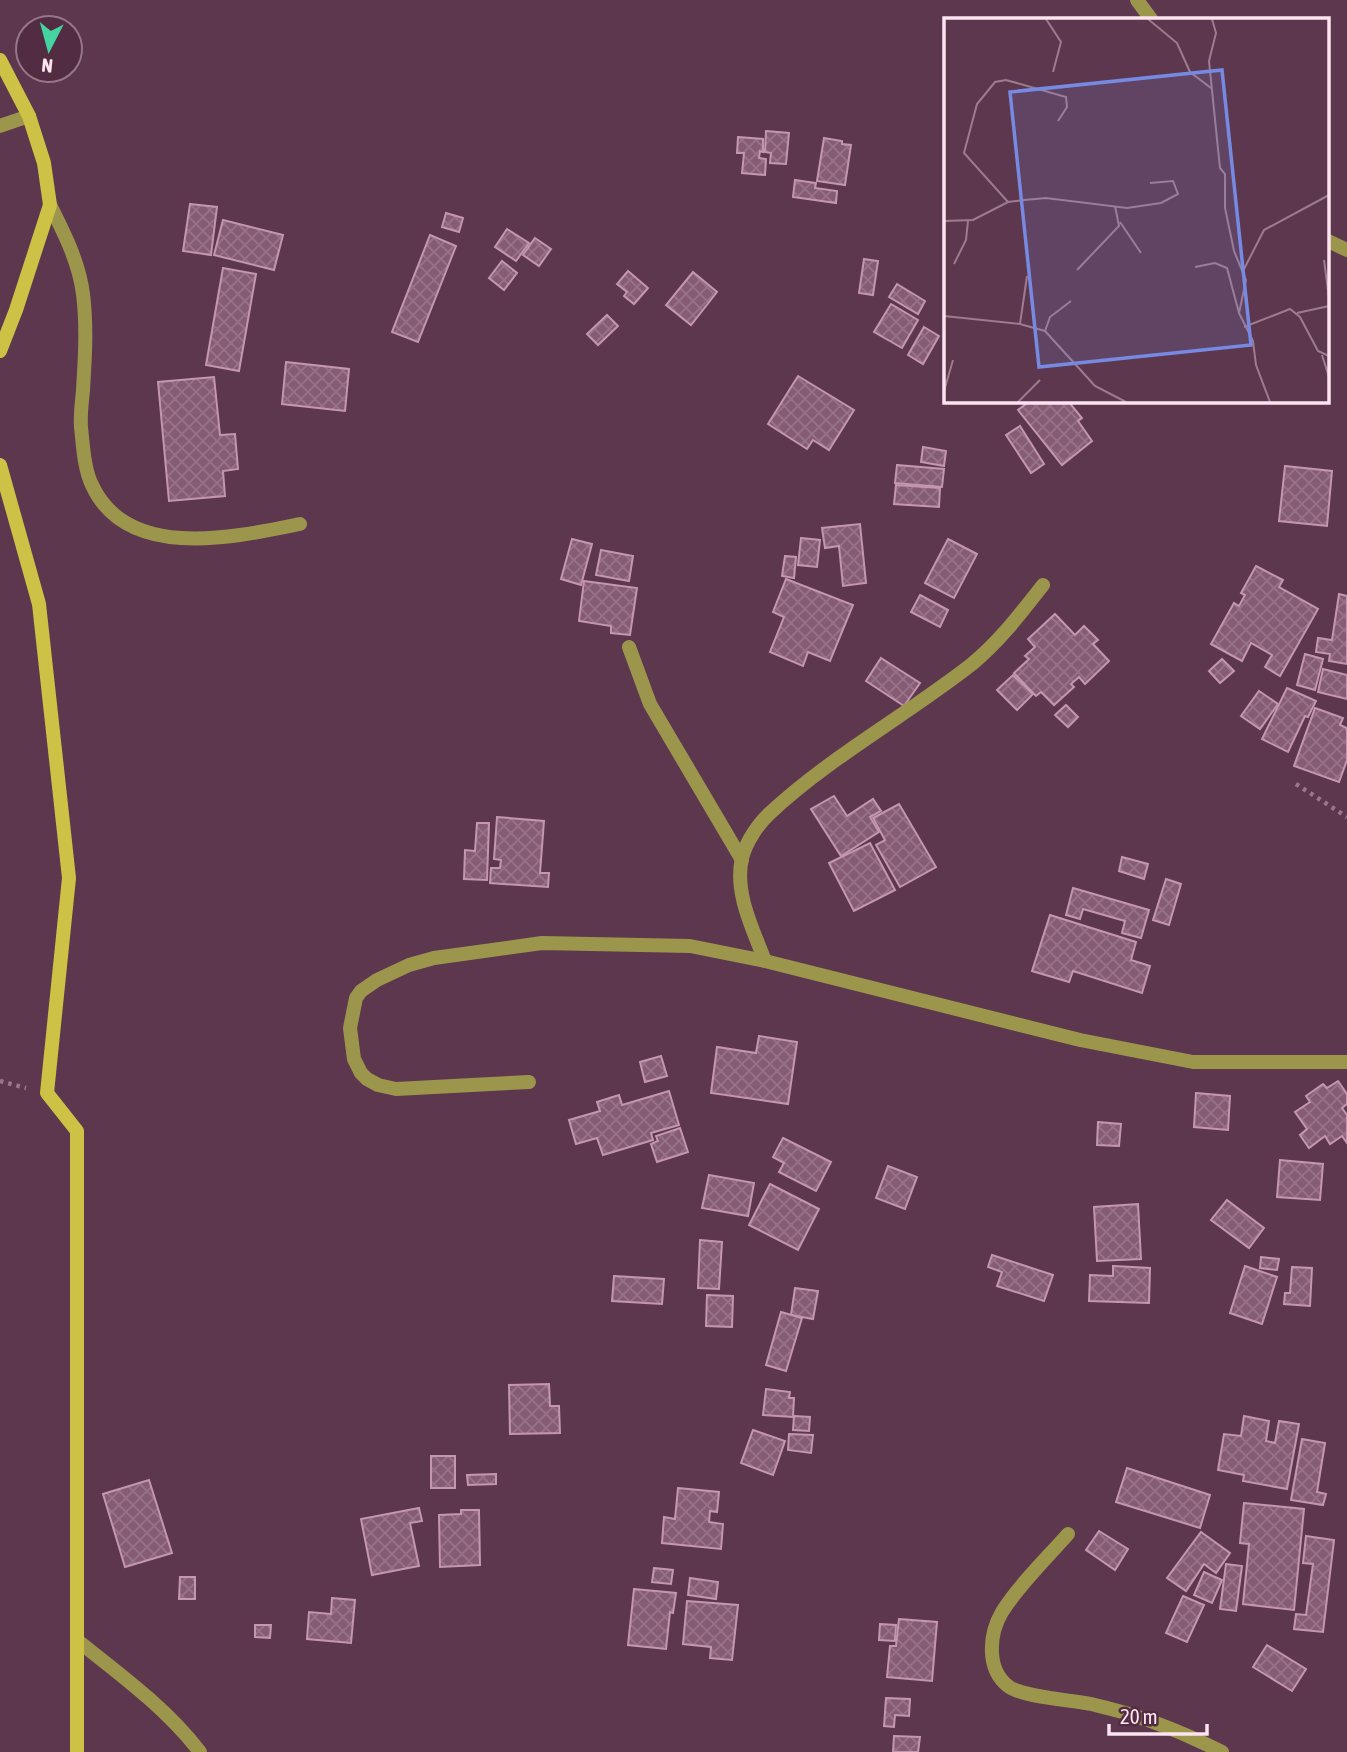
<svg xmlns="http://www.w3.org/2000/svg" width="1347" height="1752" font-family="'Asap Condensed',sans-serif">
<defs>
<pattern id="building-cross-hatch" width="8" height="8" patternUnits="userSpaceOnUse" patternTransform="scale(1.75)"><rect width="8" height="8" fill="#865c74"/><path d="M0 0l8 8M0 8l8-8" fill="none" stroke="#987388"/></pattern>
</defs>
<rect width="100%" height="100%" fill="#5d374d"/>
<g fill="url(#building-cross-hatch)" stroke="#c496b0" stroke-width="2">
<polygon points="766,131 789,133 786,164 770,163 771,153 765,152"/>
<polygon points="738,137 763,139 763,152 760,151 759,158 766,159 765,175 742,173 744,153 737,153"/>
<polygon points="824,138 842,141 842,144 851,145 845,185 817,181"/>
<polygon points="795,180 816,183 815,188 837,191 836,203 793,197"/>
<polygon points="190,204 217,207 211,255 183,251"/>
<polygon points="446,213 463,218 459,232 442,227"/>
<polygon points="223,220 283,235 274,270 214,255"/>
<polygon points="507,229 529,243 516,261 495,247"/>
<polygon points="430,235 456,246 418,342 392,332"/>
<polygon points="535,238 551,249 539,266 523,255"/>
<polygon points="864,259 878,261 873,295 859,293"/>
<polygon points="502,261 517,273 504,290 489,278"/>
<polygon points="223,268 256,274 239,371 206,365"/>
<polygon points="628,271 648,288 634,304 624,296 627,292 617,284"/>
<polygon points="693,272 717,292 691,325 666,305"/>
<polygon points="897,284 925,301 918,314 889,297"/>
<polygon points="891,304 918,320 902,348 874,332"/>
<polygon points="607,315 618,326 598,345 587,334"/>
<polygon points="924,327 939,336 923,364 908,355"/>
<polygon points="286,362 349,369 345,411 282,404"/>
<polygon points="798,376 854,410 829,450 813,440 807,449 768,424"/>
<polygon points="214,377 220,435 235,434 238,469 223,471 225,496 169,501 158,382"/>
<polygon points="1030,401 1068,401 1082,418 1078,421 1092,441 1062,465 1018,410"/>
<polygon points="1020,426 1044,464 1031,473 1006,435"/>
<polygon points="923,447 946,451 944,466 921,462"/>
<polygon points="897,465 944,469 942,487 895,483"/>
<polygon points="1285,466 1332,471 1327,526 1279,521"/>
<polygon points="896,485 940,488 939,507 894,504"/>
<polygon points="860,524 866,583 843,586 839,546 825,548 822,528"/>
<polygon points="801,538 820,540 817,567 798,565"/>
<polygon points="572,539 592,544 581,585 561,579"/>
<polygon points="948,539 977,554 954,598 925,583"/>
<polygon points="601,550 633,556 629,581 596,575"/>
<polygon points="785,556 796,557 794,578 782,576"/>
<polygon points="1256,566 1283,580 1279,587 1318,609 1280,676 1265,667 1272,655 1251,643 1242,661 1211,644 1234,603 1239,606 1245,595 1241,593"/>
<polygon points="786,579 853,605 830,661 808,652 803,666 770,652 784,617 773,612"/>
<polygon points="584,581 637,588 630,635 611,633 611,626 579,621"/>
<polygon points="1339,594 1347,596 1347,664 1329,661 1330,654 1316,652 1318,638 1332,640"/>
<polygon points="920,595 948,610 940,627 911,612"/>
<polygon points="1055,614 1075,635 1084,626 1098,640 1093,644 1109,661 1085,684 1079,677 1071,684 1074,687 1054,705 1041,692 1036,696 1014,673 1029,659 1025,656 1035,647 1028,639"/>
<polygon points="1305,654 1323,659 1315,690 1297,685"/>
<polygon points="881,658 920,683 904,706 866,681"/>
<polygon points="1222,659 1234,671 1220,683 1209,671"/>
<polygon points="1323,669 1347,675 1347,699 1318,692"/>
<polygon points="1013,675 1033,694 1017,710 997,690"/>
<polygon points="1287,688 1316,701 1308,717 1305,716 1288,752 1262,739"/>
<polygon points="1259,691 1278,704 1260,729 1241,716"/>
<polygon points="1066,705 1078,717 1068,727 1055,715"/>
<polygon points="1315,708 1343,718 1340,725 1347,728 1347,760 1339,782 1294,766"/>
<polygon points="834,796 847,816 873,799 881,811 870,817 879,832 841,856 811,809"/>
<polygon points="899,804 936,867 900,887 876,845 885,840 873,818"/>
<polygon points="497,817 544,821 540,873 549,873 548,887 490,883 491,868 500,868 501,860 494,859"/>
<polygon points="477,823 489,823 487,880 464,879 465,850 475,851"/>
<polygon points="870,843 895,890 854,911 829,863"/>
<polygon points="1122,857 1148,864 1144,879 1119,871"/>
<polygon points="1166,879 1181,884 1169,925 1153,920"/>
<polygon points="1073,888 1149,910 1141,938 1122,933 1125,921 1083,909 1080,919 1066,915"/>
<polygon points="1050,915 1136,942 1131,960 1150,966 1142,993 1073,971 1069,982 1032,971"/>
<polygon points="759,1036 797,1042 788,1104 711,1093 717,1047 756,1053"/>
<polygon points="661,1056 667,1076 645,1082 640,1062"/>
<polygon points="1338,1081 1347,1094 1347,1104 1342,1108 1347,1115 1347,1143 1342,1136 1330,1144 1325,1136 1309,1148 1300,1135 1307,1129 1295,1112 1310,1102 1306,1096 1323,1084 1327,1088"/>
<polygon points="669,1091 679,1125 651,1133 653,1140 603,1155 597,1138 576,1144 569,1120 600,1111 597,1102 619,1095 622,1105"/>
<polygon points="1196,1093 1230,1096 1228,1130 1194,1127"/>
<polygon points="1098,1122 1121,1124 1119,1146 1097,1145"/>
<polygon points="680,1128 688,1152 657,1162 651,1144 658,1141 656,1136"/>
<polygon points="783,1138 831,1162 816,1191 779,1172 784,1163 773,1157"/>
<polygon points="1280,1160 1323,1164 1320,1200 1277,1197"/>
<polygon points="888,1166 917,1177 905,1209 876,1198"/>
<polygon points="709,1175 754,1183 748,1216 702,1208"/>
<polygon points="770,1184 819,1209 798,1250 749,1225"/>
<polygon points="1227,1200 1264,1228 1249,1248 1211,1220"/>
<polygon points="1138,1204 1141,1259 1097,1261 1094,1207"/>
<polygon points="700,1240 722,1242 719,1289 698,1288"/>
<polygon points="992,1255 1053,1275 1044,1301 997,1286 1002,1272 988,1267"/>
<polygon points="1261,1257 1279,1259 1277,1270 1260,1268"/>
<polygon points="1113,1266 1150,1268 1149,1303 1089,1301 1090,1275 1113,1276"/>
<polygon points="1245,1266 1277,1277 1262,1324 1230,1313"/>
<polygon points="1292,1267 1312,1268 1310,1306 1284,1304 1285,1293 1290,1293"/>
<polygon points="614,1276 664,1279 662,1304 612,1301"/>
<polygon points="795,1288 818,1291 813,1319 791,1315"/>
<polygon points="707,1295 733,1296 732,1327 706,1326"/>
<polygon points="781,1312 802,1318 786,1371 766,1365"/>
<polygon points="549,1384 550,1406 559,1406 560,1433 510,1434 509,1385"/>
<polygon points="766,1389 790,1392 789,1398 794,1398 793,1417 763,1415"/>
<polygon points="794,1416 810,1417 809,1431 793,1430"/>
<polygon points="1244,1416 1269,1421 1266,1441 1275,1443 1279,1421 1299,1424 1287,1489 1243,1481 1244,1475 1218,1470 1224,1434 1241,1436"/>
<polygon points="753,1430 785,1441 773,1475 741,1463"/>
<polygon points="789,1434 813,1435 811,1453 788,1450"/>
<polygon points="1302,1439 1325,1443 1317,1492 1326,1494 1323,1505 1291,1500"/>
<rect x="431" y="1456" width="24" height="32"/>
<polygon points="1127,1468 1210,1495 1200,1528 1116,1502"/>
<polygon points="496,1474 496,1484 468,1485 467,1475"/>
<polygon points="149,1480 172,1553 125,1567 103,1494"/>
<polygon points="678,1488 719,1492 717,1512 710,1511 709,1522 723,1524 721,1549 662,1543 664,1517 675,1519"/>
<polygon points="1244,1503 1304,1509 1294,1610 1243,1604 1249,1544 1240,1543"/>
<polygon points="419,1508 422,1521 410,1523 419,1566 372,1575 361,1519"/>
<polygon points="461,1510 479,1510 480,1565 440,1567 439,1515 461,1514"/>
<polygon points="1099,1531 1128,1549 1115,1570 1086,1550"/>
<polygon points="1201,1532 1230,1553 1216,1573 1204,1564 1186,1591 1167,1578"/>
<polygon points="1306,1536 1334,1540 1323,1632 1294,1629 1296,1614 1306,1615 1313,1564 1303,1563"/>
<polygon points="1226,1564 1242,1566 1236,1611 1220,1609"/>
<polygon points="654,1568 673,1570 671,1584 652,1582"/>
<polygon points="1204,1572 1222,1580 1212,1603 1194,1595"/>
<polygon points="180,1577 195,1577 195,1599 179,1599"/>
<polygon points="690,1578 718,1582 716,1599 688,1595"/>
<polygon points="634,1589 676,1593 673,1613 670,1612 666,1649 628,1645"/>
<polygon points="1183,1596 1204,1605 1187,1642 1166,1633"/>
<polygon points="332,1598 355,1600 351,1643 307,1639 309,1612 331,1614"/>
<polygon points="687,1601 738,1605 732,1660 710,1658 711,1647 683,1644"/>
<polygon points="899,1619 937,1622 932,1681 887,1677 890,1646 896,1646"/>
<polygon points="880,1624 896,1625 895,1641 879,1640"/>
<polygon points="255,1625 271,1625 270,1638 255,1637"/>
<polygon points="1267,1645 1306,1669 1292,1691 1253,1667"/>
<polygon points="886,1698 910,1699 909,1716 895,1715 894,1727 884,1726"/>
<polygon points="894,1736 920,1737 918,1752 893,1752"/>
</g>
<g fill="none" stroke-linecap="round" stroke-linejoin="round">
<g stroke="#99788b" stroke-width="4.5" stroke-dasharray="3.5 5" stroke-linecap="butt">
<polyline points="1296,784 1347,817"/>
<polyline points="0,1081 26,1088"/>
</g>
<g stroke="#9c964d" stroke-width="14">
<polyline points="1137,0 1151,19"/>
<polyline points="0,126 29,116"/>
<path d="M50,205c14,28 29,57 33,89 4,32 2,64 0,96 -1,12 -3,25 -2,37 2,18 3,42 11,58 35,77 144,52 208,39"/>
<polyline points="1328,241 1347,250"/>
<polyline points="629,647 650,704 742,860"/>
<path d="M765,961c-12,-32 -31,-68 -23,-103 4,-16 16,-34 28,-45 60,-56 137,-98 202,-149 28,-23 49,-51 71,-79"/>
<polyline points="529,1082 396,1089 378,1085 367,1079 361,1073 354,1059 350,1028 356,998 361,991 377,980 409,965 434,958 542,943 690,946 765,961 1080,1040 1193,1062 1347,1062"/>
<path d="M1068,1534c-21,24 -49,51 -66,78 -13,22 -16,57 6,74 13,11 64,14 83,18 45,10 90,27 131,48"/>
<path d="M78,1641c43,34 89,68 122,111"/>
</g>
<g stroke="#cdc245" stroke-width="14">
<polyline points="0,60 29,116 44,163 50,205 16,310 0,351"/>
<polyline points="0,465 39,604 69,878 47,1093 77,1131 77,1752"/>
</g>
</g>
<g transform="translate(944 18)">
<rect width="385" height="385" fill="#5d374d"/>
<path fill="none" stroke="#9d7c8f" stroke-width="2" d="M102,1l15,23 -8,30M204,1l29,24 13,29 21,16M268,1l4,14 -7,28 11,107 5,6v34l9,43 12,29 -7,33 14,28 3,24 14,37M64,184l-44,-49 13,-49 18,-22 11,-2 60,17 1,10 -9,14M0,203l29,-1 35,-18 16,-2 22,-2 81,10 34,-5 17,-9 -5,-13 -23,2M176,204l21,31M380,242l5,38M10,246l12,-24 2,-19M251,249l20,-4 12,5 12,45M133,252l42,-44 -4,-20M299,253l21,-41 65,-35M353,295l32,-7M0,298l76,8 25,7 50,55 31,16M76,306l7,-48M300,309l46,-18 10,8 18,34 11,5M101,313l5,-14 21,-16M378,337l7,22M0,373l9,-31M74,384l22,-22"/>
<path fill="#778ae2" fill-opacity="0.15" stroke="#778ae2" stroke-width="3.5" d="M278,52l29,275 -212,22 -29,-275z"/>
<rect width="385" height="385" fill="none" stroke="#fde4f1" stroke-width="3.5"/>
</g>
<g transform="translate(49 49) rotate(186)"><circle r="33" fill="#522c43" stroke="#967689" stroke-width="2"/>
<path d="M0-5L12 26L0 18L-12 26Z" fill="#45d49f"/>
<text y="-10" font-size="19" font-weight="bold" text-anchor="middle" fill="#fde4f1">N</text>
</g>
<path d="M1109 1724v10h98v-10" fill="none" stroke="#fde4f1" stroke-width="3.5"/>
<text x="1120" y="1724" font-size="21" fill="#fde4f1" stroke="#522c43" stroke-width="5" paint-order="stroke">20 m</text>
</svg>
